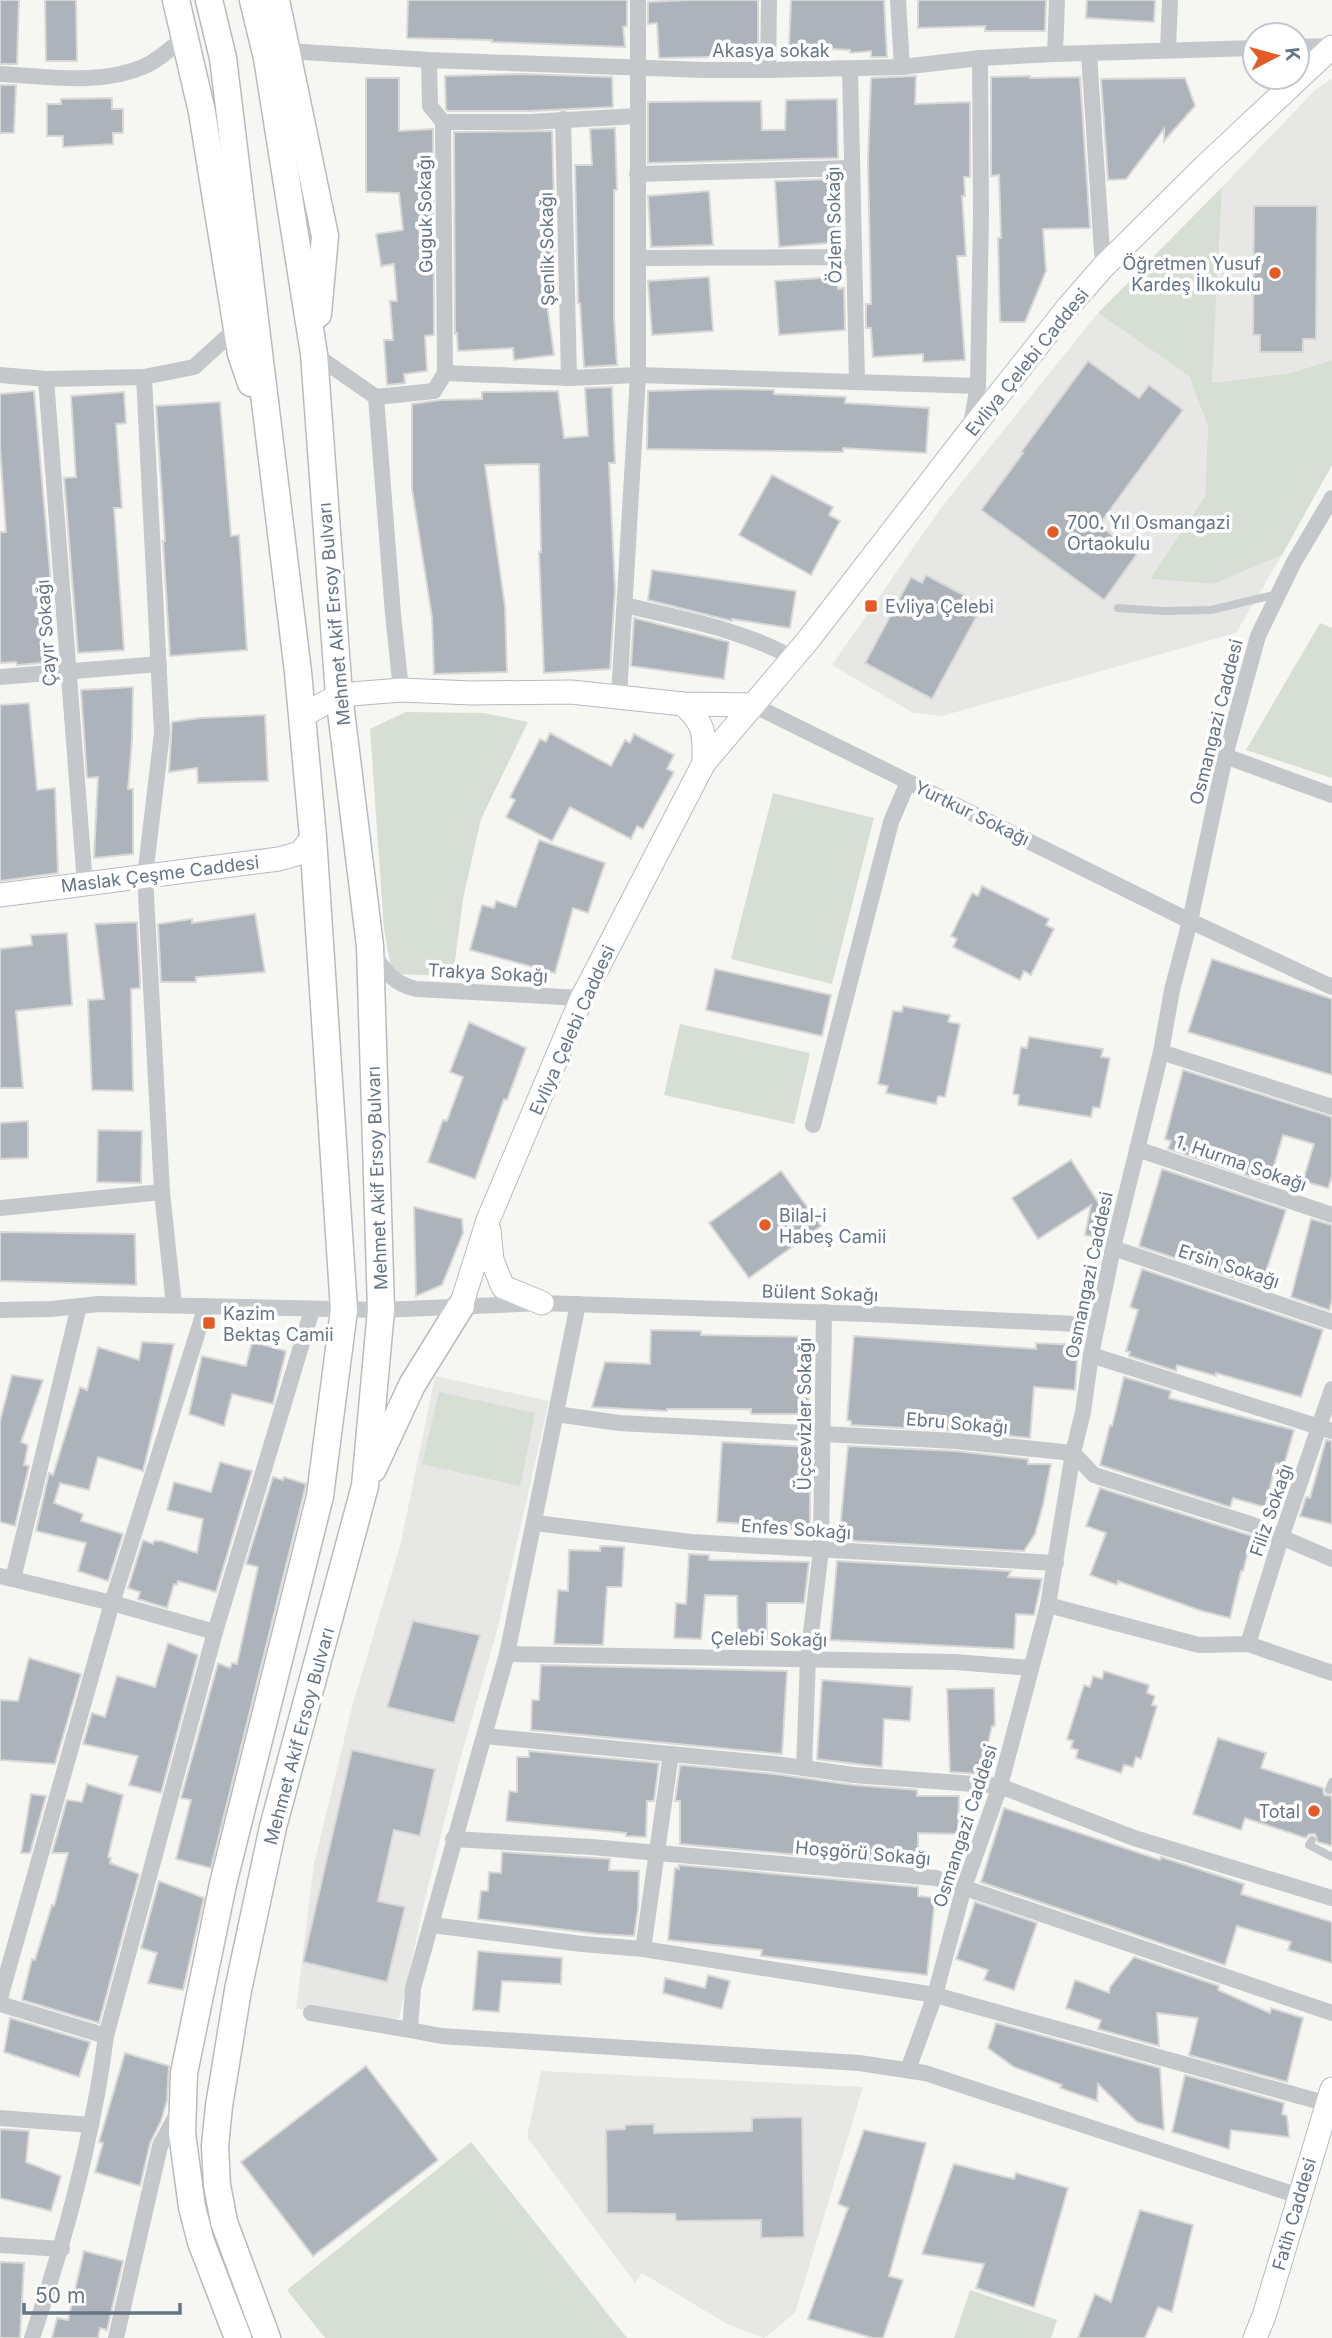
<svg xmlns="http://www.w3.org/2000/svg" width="1332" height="2338" font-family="Inter,sans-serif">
<rect width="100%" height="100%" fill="#f6f7f3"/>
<g fill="#e7e8e6">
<polygon points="1332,79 1332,360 1291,373 1212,383 1222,187 1316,89"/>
<polygon points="1098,313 1189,376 1208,426 1205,496 1150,579 1214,584 1282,555 1236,633 942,716 913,713 832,665 940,509"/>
<polygon points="435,1376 549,1401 497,1631 458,1767 425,1899 399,2019 296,2009 314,1864 352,1707 401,1542"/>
<polygon points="541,2071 863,2087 795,2313 764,2338 727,2324 642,2273 635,2283 527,2137"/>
</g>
<g fill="#d7ded4">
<polygon points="1222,187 1212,383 1291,373 1332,360 1332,465 1282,555 1214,584 1150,579 1205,496 1208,426 1189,376 1098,313"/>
<polygon points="1320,623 1332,628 1332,778 1246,750"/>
<polygon points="406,712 484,713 528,722 481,819 463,899 453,976 392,974 384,929 370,729"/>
<polygon points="773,793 874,818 832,984 731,959"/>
<polygon points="680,1024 810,1053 794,1124 664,1095"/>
<polygon points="439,1392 535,1413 520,1486 422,1464"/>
<polygon points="471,2142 627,2338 325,2338 287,2290"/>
<polygon points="970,2290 1057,2320 1051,2338 954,2338"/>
</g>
<g fill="#acb3ba" stroke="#d8d8d6" stroke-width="2">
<polygon points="0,0 19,0 17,64 0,64"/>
<polygon points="45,0 76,0 77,61 46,61"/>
<polygon points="408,0 627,0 627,26 623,27 625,47 492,42 492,40 407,38"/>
<polygon points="688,0 758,0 758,56 659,58 657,23 648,24 648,2"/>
<polygon points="791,0 884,0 887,57 871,57 871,51 850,53 850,50 789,47"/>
<polygon points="918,0 1046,0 1045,31 985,31 985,26 918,28"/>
<polygon points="1087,0 1155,0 1154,22 1086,18"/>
<polygon points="522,74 612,77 613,107 530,111 448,111 446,109 445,76"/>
<polygon points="916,76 915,104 970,102 970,177 964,177 965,196 962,196 966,256 957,256 965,360 923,362 923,354 873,357 871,328 866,328 866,304 871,304 868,161 871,78"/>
<polygon points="1030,76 1030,78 1080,77 1090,228 1043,229 1046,271 1025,322 1000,322 998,238 1001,238 999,175 991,176 991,77"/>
<polygon points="366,78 399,78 399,131 433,129 434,335 425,336 427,371 404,374 405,383 387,385 384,340 393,340 390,301 397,301 394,264 381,266 376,234 403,230 399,193 366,192"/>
<polygon points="1185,78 1195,106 1164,141 1164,129 1126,179 1108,180 1101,79"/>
<polygon points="0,85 16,85 14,133 0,133"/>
<polygon points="112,98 112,109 123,109 123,133 113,133 113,144 63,147 63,136 47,136 47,104 61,104 61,99"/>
<polygon points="837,99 838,158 648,163 648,102 761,101 762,130 785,130 786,100"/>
<polygon points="615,128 617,190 614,190 614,316 617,365 584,367 580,303 578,303 575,165 592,165 590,129"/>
<polygon points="552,131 557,304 547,305 554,355 514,360 513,348 458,351 457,333 455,334 454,132"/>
<polygon points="837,179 841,242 779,247 775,181"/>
<polygon points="709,191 713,245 651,247 648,196"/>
<polygon points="1254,206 1317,206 1316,339 1303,339 1303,352 1260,352 1260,335 1253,335"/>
<polygon points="709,277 713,331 652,335 648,281"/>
<polygon points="837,277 838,289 844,288 845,330 779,335 775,281"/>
<polygon points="1088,361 1139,398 1149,385 1183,410 1099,525 1137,554 1104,600 981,510 1023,453 1021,452"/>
<polygon points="612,387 615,463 609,463 615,590 610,669 544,673 539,552 541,552 539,464 485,465 505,607 507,672 434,674 432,617 412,489 412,404 440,400 482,399 482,392 558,391 564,438 588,436 585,388"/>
<polygon points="719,389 774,390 774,394 846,397 845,403 929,408 926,453 843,448 843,452 647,449 648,391"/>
<polygon points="34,391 54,617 42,618 44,654 51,653 52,662 17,665 16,662 0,663 0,532 6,532 0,448 0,394"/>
<polygon points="124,392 126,423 116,424 122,508 114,508 124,650 78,653 64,478 76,477 71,396"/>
<polygon points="220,402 231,536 239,535 247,650 170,656 163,541 165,541 156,406"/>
<polygon points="772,475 833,507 829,515 840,521 811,575 739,535"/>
<polygon points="652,570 796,591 790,628 732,619 732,621 648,600"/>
<polygon points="926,575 973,600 970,607 979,612 932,699 865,663 911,577 922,583"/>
<polygon points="634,618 729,642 724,679 631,666"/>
<polygon points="133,687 132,740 128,789 133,789 133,854 94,858 98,777 87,778 81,690"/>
<polygon points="29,703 37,790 55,788 58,873 0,881 0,705"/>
<polygon points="265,715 268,781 198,783 197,768 169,772 172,722 200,718"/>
<polygon points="550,733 611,766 625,740 630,743 634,734 674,755 667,769 674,772 643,829 637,826 631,839 570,807 552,841 506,817 515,800 510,797 527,764 540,739 546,742"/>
<polygon points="539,840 605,863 588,913 573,908 555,973 470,950 482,905 494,908 496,901 516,907"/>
<polygon points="982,886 1049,919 1046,925 1054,929 1031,975 1024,971 1020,980 953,947 957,939 951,936 972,893 978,896"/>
<polygon points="255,914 265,972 196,977 196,982 161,982 158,924 192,919 192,923"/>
<polygon points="137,922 140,982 140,988 131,989 133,1091 92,1090 88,1000 104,999 95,924"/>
<polygon points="67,933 72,1005 16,1011 23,1088 0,1088 0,949 32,945 31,935"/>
<polygon points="1212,959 1332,999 1332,1075 1188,1032"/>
<polygon points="715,969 831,995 822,1036 706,1010"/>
<polygon points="903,1006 950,1015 948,1022 960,1024 945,1097 938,1096 936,1104 886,1093 888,1086 878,1084 893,1011 902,1012"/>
<polygon points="469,1022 526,1048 507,1100 504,1099 475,1179 428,1162 443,1120 447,1121 463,1077 450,1072"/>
<polygon points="1029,1037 1103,1049 1101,1057 1110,1058 1100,1108 1093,1107 1091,1117 1018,1105 1019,1095 1013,1094 1021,1047 1027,1048"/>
<polygon points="1183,1070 1332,1117 1332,1176 1328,1188 1303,1181 1314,1144 1283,1135 1269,1183 1168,1149 1171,1141 1165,1139"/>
<polygon points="28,1121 28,1158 0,1159 0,1123"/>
<polygon points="98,1130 142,1131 141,1183 97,1182"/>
<polygon points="1071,1160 1103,1210 1109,1211 1103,1239 1085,1235 1091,1205 1038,1239 1012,1198"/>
<polygon points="1162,1169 1286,1210 1261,1287 1139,1246"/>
<polygon points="781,1171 821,1226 749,1278 709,1223"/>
<polygon points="414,1207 462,1219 463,1233 442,1285 416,1296"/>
<polygon points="1311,1219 1332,1225 1332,1301 1329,1310 1291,1297"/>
<polygon points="0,1232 135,1234 136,1285 0,1281"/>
<polygon points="1142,1269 1323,1330 1301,1397 1216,1373 1216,1376 1177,1365 1176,1371 1129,1356 1130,1352 1126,1351 1138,1310 1130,1307"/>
<polygon points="651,1330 701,1331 701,1335 812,1337 808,1414 751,1414 751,1409 667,1409 667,1411 592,1407 605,1362 650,1364"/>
<polygon points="854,1336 1036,1349 1036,1343 1078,1345 1075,1390 1034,1387 1030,1438 957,1431 851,1425 851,1421 847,1420"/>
<polygon points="142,1342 174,1344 143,1471 98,1457 89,1490 60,1483 54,1503 83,1514 81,1521 123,1534 108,1581 78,1571 86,1543 36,1531 49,1473 53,1475 80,1387 87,1390 98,1347 139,1360"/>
<polygon points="252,1342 286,1351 273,1404 232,1394 224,1426 189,1414 202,1356 246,1366"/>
<polygon points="12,1375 43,1380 21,1442 28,1445 24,1465 29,1466 15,1526 0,1522 0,1421"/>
<polygon points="1124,1377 1171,1391 1169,1398 1294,1430 1284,1465 1276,1463 1265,1507 1233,1498 1230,1507 1100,1465 1110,1425 1112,1426"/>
<polygon points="1326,1440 1332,1441 1332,1524 1300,1516 1306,1497 1310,1498"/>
<polygon points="722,1442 808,1447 805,1492 810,1492 810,1531 775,1531 775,1526 717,1522"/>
<polygon points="848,1446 955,1451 1028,1459 1028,1464 1051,1464 1043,1505 1035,1534 1024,1551 839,1540"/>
<polygon points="220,1462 252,1471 216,1592 178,1581 177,1585 174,1584 167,1608 138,1599 140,1592 128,1588 143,1540 153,1544 154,1541 161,1541 197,1553 203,1519 167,1510 174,1482 211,1492"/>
<polygon points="273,1477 283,1480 284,1477 306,1484 304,1493 211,1868 176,1859 191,1800 181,1798 218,1663 230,1668 232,1663 237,1664 258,1567 246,1564"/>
<polygon points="1100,1488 1252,1536 1243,1571 1241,1571 1230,1618 1202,1611 1118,1581 1117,1585 1090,1575 1106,1533 1086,1526"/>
<polygon points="600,1546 624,1547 622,1587 607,1587 603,1645 554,1644 558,1590 568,1591 569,1550 600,1551"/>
<polygon points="689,1554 709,1555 709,1560 809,1562 804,1603 767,1603 767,1639 738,1639 737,1596 705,1595 701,1639 674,1638 676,1603 686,1604"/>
<polygon points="837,1561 1011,1571 1008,1577 1042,1579 1034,1615 1016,1614 1014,1649 830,1640"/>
<polygon points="413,1621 480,1635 454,1723 387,1707"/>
<polygon points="168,1643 198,1655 161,1793 129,1785 138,1756 83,1744 92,1713 105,1717 117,1676 155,1687"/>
<polygon points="29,1658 81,1674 55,1764 0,1760 0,1700 18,1701"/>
<polygon points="541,1665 787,1671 782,1754 531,1730 532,1700 539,1700"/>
<polygon points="1104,1671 1149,1685 1147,1693 1155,1696 1152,1705 1157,1706 1141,1759 1136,1757 1133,1767 1124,1765 1121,1773 1076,1758 1078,1750 1071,1748 1073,1741 1067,1739 1084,1685 1090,1687 1093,1676 1102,1679"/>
<polygon points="822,1680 912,1687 910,1721 884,1719 882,1767 817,1759"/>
<polygon points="994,1688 995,1726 992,1726 981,1774 950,1772 947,1689"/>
<polygon points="1218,1738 1266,1753 1261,1768 1323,1788 1324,1795 1332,1796 1332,1846 1318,1842 1315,1834 1309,1834 1306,1838 1245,1818 1241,1830 1193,1814"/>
<polygon points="352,1750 435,1769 420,1836 394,1830 378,1901 405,1907 387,1982 303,1962"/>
<polygon points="529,1751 659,1763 654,1801 647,1801 646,1837 626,1836 626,1833 506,1821 509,1791 517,1792 517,1757 529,1757"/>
<polygon points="680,1765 774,1774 853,1785 917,1790 917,1796 959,1796 958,1834 918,1833 918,1866 680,1844 680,1801 675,1801"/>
<polygon points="87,1784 123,1795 108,1857 111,1858 110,1863 139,1874 99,2023 22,2000 32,1959 35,1960 52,1905 54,1906 68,1853 52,1853 67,1800 82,1802"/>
<polygon points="31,1794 46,1796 30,1853 21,1853"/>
<polygon points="1004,1808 1160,1860 1161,1857 1244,1884 1241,1894 1332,1922 1332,1963 1288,1950 1291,1942 1237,1926 1225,1965 981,1882"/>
<polygon points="502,1852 610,1859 609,1870 639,1871 638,1909 634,1936 599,1934 478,1919 481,1891 488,1891 489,1872 501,1873"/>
<polygon points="679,1865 918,1887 918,1896 935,1898 927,1975 761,1956 762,1950 668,1940 675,1868 679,1869"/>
<polygon points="159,1881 204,1898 183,1990 148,1983 157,1953 141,1948"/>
<polygon points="975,1902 1037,1923 1014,1990 984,1980 988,1970 956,1959"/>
<polygon points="478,1951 562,1958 561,1984 502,1981 499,2012 473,2010"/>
<polygon points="1134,1957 1219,1986 1218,1990 1270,2013 1271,2008 1303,2018 1287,2082 1189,2055 1198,2018 1157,2013 1159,2046 1098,2029 1101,2020 1066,2008 1075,1980 1109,1993 1110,1987"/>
<polygon points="708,1975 730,1981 722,2009 663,1993 665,1978 705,1988"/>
<polygon points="10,2018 90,2042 79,2077 4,2052"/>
<polygon points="996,2023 1160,2068 1164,2130 1137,2122 1098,2084 1097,2101 1060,2088 1062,2085 1014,2067 988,2048"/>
<polygon points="125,2053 169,2066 167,2100 161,2121 150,2143 140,2186 95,2172 103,2143 99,2142"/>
<polygon points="366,2066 438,2160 313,2256 241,2162"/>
<polygon points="1185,2075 1284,2103 1282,2114 1287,2116 1289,2137 1231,2130 1229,2149 1172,2132"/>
<polygon points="802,2117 804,2237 761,2238 761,2220 676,2221 675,2214 607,2213 606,2130 625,2129 625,2125 654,2124 654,2133 752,2131 752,2118"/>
<polygon points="0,2129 29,2131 26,2162 61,2176 51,2211 0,2198"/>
<polygon points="864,2130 926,2143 889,2276 903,2280 883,2338 873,2338 808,2319 848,2208 838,2204"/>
<polygon points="954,2164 1014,2179 1016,2173 1068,2188 1034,2307 976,2288 984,2264 922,2254"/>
<polygon points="1140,2210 1193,2225 1172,2312 1158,2307 1145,2338 1078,2338 1095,2294 1111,2302"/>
<polygon points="84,2251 123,2261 107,2330 100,2328 98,2338 52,2338 57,2318 68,2320"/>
<polygon points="0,2262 24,2263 20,2338 0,2338"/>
</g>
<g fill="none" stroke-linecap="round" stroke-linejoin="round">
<defs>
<g id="secondary">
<path d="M683,704c23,21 21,30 21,59"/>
<polyline points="302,716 339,695 401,690 472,693 571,692 683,704 753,705"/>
<polyline points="0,895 279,859 300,853 313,837"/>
<polyline points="489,1230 492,1260 503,1287 542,1303"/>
<polyline points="461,1306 488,1220 582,998 704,763 809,639 969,432 1069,306 1103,267 1204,167 1332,47"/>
<polyline points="1255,2338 1264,2316 1332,2089"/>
</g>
<g id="primary">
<polyline points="176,0 202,112 241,354 251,383"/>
<polyline points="209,0 223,58 298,672 313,837 344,1310 320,1496 223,1884 184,2073 182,2133 192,2207 201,2242 238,2338"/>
<polyline points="253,0 267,58 314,354 339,695 370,946 381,1310 365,1486 273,1827 238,1990 219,2106 215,2146 217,2185 224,2222 267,2338"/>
<polyline points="276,0 325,236 318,314"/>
<polyline points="373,1469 412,1385 461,1306"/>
</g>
</defs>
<use href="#secondary" stroke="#b6bbc0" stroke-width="25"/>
<use href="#primary" stroke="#b7bbbf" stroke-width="29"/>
<g stroke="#c4c8cb" stroke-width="8">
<polyline points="1118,608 1162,611 1211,610 1278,594"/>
<polyline points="1329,1790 1332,1782"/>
<polyline points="1312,1840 1309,1845 1332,1857"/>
</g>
<g stroke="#c4c8cb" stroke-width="16">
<polyline points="898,0 902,67"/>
<polyline points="1297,47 1332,46"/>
<polyline points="1168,50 1170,0"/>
<polyline points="287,51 429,60 704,70 768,70 902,67 980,58 1055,54 1255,48"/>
<polyline points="1055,54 1057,0"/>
<polyline points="1089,54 1103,267"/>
<polyline points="429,60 430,106 443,122 445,373"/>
<polyline points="850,69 857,381"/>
<polyline points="768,70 769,0"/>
<path d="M0,74c46,2 101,12 145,-8 14,-6 27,-19 39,-28"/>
<polyline points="563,119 569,378"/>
<polyline points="443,122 530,122 637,116"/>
<polyline points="637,174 852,168"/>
<polyline points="638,258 854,257"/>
<polyline points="314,354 376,397 434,391 445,373 569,378 638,375 978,386"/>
<polyline points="0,375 46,379 144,377 194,367 237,328"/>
<polyline points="144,377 162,733 145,876 162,1192 174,1305"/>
<polyline points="46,379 85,884"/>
<polyline points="376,397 393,614 401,690"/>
<polyline points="970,429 978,386 981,214 980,58"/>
<path d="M625,605c57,14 116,24 168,53"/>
<polyline points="0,677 159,664"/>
<polyline points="619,696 638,375 638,0"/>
<polyline points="753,705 1190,921 1332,987"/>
<polyline points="1225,756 1332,795"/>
<path d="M373,953c11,18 21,31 43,36l166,9"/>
<polyline points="1161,1052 1332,1107"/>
<polyline points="813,1125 891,822 908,782"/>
<polyline points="1137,1149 1332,1215"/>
<polyline points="0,1208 162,1192"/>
<polyline points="1113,1248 1332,1322"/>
<polyline points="578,1304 507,1654 413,1988 410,2030 441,2036 859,2063 925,2073 1299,2196"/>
<polyline points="0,1310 51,1309 99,1304 381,1310 542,1303 868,1314 1097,1325"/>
<polyline points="1091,1355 1332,1431"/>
<polyline points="556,1414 619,1423 956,1441 1073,1453 1094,1475 1253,1525 1332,1559"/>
<polyline points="535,1523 691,1542 1056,1563"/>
<polyline points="0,1576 112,1603 215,1632"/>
<polyline points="13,1579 79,1306"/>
<polyline points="1048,1605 1199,1645 1248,1644 1332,1673"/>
<polyline points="1248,1644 1281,1538 1332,1389"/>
<polyline points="507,1654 955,1662 1031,1668"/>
<polyline points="485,1736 775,1764 854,1775 1000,1786 1134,1838 1332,1898"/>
<polyline points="804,1768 808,1658 821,1550 824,1312"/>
<polyline points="453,1839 592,1847 936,1878 1332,2013"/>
<polyline points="432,1925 582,1944 643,1949 935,1995 1328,2104"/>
<polyline points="643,1949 671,1754"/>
<polyline points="0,1998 112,1603 206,1306"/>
<polyline points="0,2004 106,2036"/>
<polyline points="311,2013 410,2030"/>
<polyline points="908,2070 935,1995 964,1887 1000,1786 1048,1605 1073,1453 1083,1412 1091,1355 1113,1248 1161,1052 1172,990 1190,921 1225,756 1258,636 1294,562 1332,498"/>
<polyline points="0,2118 91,2125"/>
<polyline points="0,2245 62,2249"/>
<path d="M32,2338c33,-98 61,-199 74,-302l109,-404 97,-322"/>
<polyline points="116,2338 160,2146 178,2112"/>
</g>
<use href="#secondary" stroke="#fff" stroke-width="23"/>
<use href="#primary" stroke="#fff" stroke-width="26"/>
</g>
<g fill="#e55b25" stroke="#fff" stroke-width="2.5">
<circle cx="1275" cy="273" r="7"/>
<circle cx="1053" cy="532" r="7"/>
<rect x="864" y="599" width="14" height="14" rx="3.5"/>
<circle cx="765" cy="1225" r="7"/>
<rect x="202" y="1316" width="14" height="14" rx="3.5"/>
<circle cx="1314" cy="1811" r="7"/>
</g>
<g text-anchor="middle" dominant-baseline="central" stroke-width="7" stroke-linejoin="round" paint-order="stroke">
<g font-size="18" fill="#657585" stroke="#fff">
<text x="771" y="50">Akasya sokak</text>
<text transform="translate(425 214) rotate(-91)">Guguk Sokağı</text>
<text transform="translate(834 225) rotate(-91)">Özlem Sokağı</text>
<text transform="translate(547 249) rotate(-91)">Şenlik Sokağı</text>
<text transform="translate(1027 362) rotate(-51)">Evliya Çelebi Caddesi</text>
<text transform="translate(334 614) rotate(-95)">Mehmet Akif Ersoy Bulvarı</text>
<text transform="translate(46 633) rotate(-94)">Çayır Sokağı</text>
<text transform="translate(1216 722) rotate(-76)">Osmangazi Caddesi</text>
<text transform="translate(972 813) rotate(26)">Yurtkur Sokağı</text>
<text transform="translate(160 874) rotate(-7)">Maslak Çeşme Caddesi</text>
<text transform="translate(488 973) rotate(3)">Trakya Sokağı</text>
<text transform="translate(572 1030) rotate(-66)">Evliya Çelebi Caddesi</text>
<text transform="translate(1241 1163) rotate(19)">1. Hurma Sokağı</text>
<text transform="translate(377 1178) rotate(-92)">Mehmet Akif Ersoy Bulvarı</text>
<text transform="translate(1229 1266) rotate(18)">Ersin Sokağı</text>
<text transform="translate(1089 1275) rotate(-78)">Osmangazi Caddesi</text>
<text transform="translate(820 1293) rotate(2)">Bülent Sokağı</text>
<text transform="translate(804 1414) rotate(-90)">Üçcevizler Sokağı</text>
<text transform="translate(957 1423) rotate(5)">Ebru Sokağı</text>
<text transform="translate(1271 1510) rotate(-71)">Filiz Sokağı</text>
<text transform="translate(796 1529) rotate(4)">Enfes Sokağı</text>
<text transform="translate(769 1639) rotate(1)">Çelebi Sokağı</text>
<text transform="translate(299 1736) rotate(-75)">Mehmet Akif Ersoy Bulvarı</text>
<text transform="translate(965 1826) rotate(-72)">Osmangazi Caddesi</text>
<text transform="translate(863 1853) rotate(5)">Hoşgörü Sokağı</text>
<text transform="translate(1294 2214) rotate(-74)">Fatih Caddesi</text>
</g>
<g font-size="18" fill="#657585" stroke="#fff" text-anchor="start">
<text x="1261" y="263" text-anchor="end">Öğretmen Yusuf<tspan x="1261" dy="21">Kardeş İlkokulu</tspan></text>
<text x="1067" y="522">700. Yıl Osmangazi<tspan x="1067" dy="21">Ortaokulu</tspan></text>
<text x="885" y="606">Evliya Çelebi</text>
<text x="779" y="1215">Bilal-i<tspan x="779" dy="21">Habeş Camii</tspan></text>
<text x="223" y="1313">Kazim<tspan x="223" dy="21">Bektaş Camii</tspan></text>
<text x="1300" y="1811" text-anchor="end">Total</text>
</g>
</g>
<g transform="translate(1276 56) rotate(84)"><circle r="33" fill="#ffffff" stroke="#c1c8ce" stroke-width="2"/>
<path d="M0-5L12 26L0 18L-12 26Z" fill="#e55b25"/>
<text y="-10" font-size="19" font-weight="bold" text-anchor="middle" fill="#657585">K</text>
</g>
<path d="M24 2303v10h156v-10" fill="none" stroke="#657585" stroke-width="3.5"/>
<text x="35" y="2303" font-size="21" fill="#657585" stroke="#ffffff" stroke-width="5" paint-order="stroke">50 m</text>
</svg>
